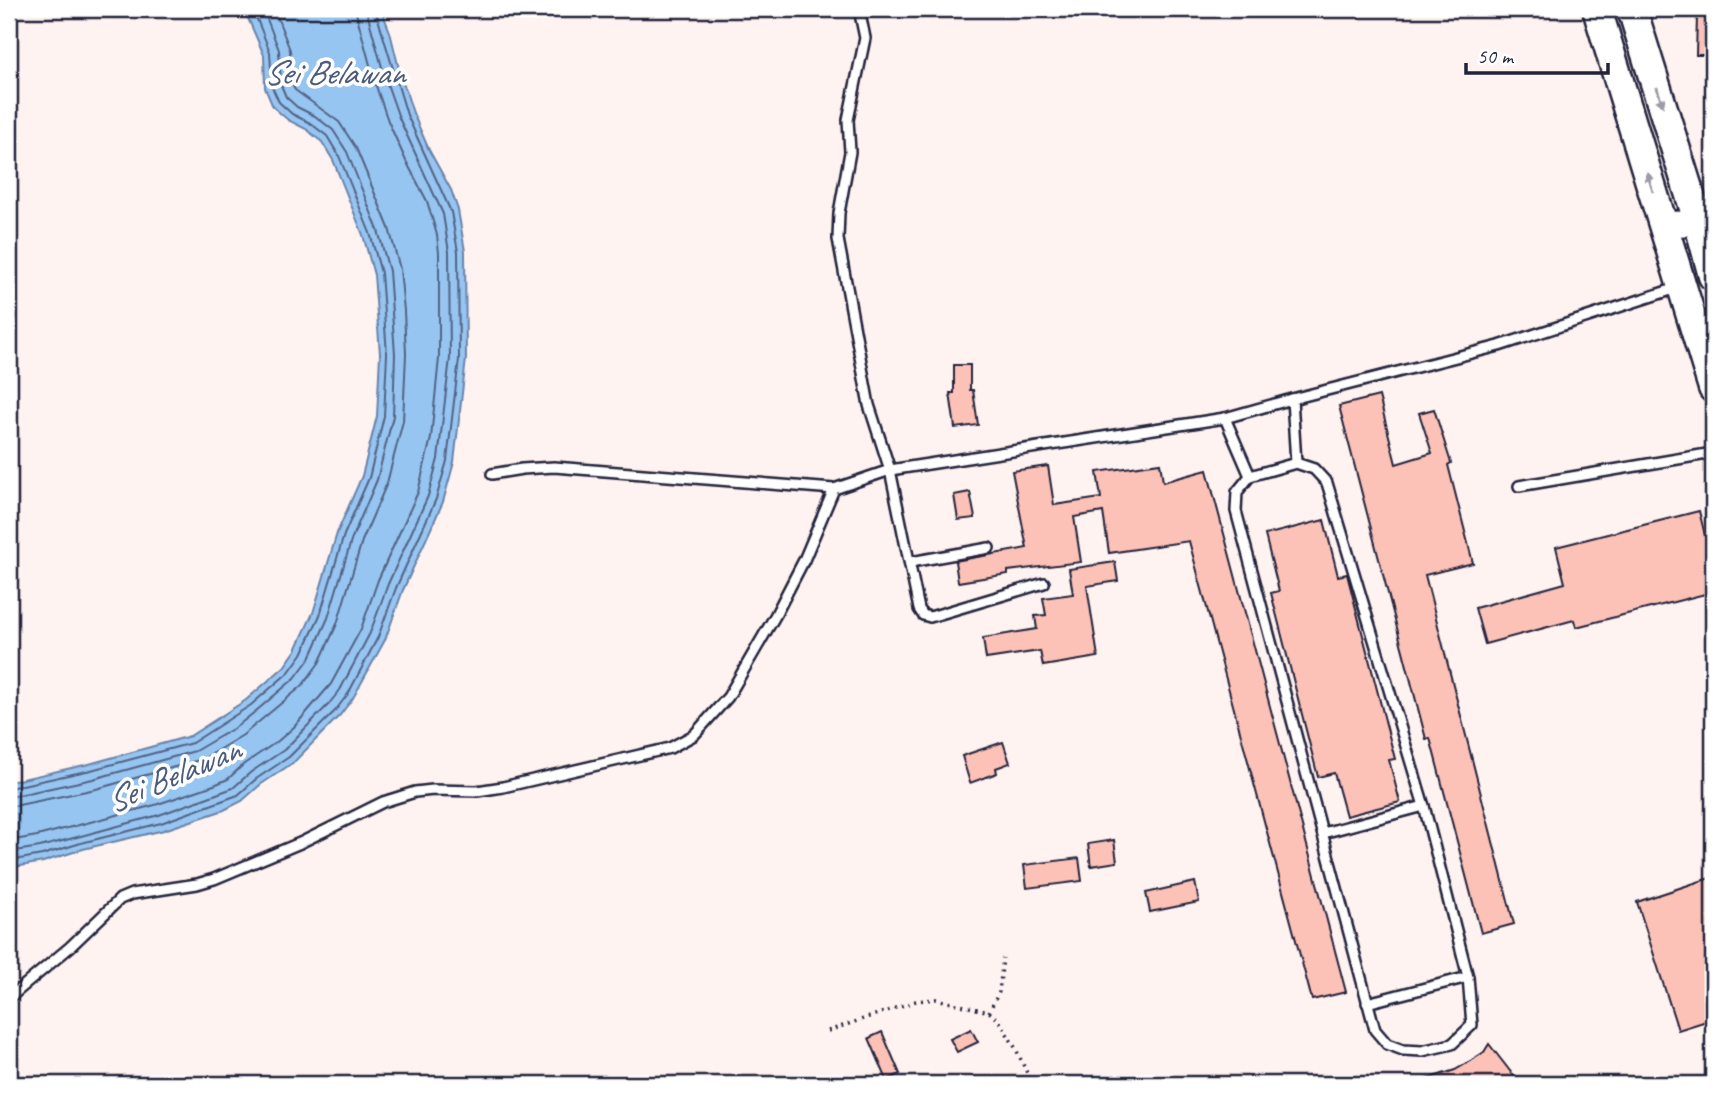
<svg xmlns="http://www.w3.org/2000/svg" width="1722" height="1093" font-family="Caveat,sans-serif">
<rect width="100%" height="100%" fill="#fff3f1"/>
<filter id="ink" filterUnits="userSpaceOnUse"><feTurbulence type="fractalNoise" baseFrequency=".0143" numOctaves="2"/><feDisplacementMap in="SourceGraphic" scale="14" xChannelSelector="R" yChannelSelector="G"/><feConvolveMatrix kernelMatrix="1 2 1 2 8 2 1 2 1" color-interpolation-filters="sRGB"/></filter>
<g filter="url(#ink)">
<polygon fill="#97c5f2" stroke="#6884a9" stroke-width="2" points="244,9 381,9 390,32 400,73 413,113 429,150 451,190 458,210 465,251 466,359 454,462 443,502 403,590 385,640 353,698 340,715 294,762 260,785 242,801 224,810 164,830 83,849 43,862 9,868 9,782 89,764 190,736 246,700 284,667 296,650 313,613 337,533 362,476 377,416 380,354 374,275 363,235 333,160 322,142 306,129 288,120 273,107 265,88 264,55"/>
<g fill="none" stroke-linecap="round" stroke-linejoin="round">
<g stroke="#516384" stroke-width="2">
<polyline points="9,788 91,770 192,743 251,705 289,672 302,654 320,615 344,535 369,478 384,416 387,354 381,273 370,233 339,156 327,136 310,123 292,114 279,102 272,87 270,52 253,9"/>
<polyline points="9,797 93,779 195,751 236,727 256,711 295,678 310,658 328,618 352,538 377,480 393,416 395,354 389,271 378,230 347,152 333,130 315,116 297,107 286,97 281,85 279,50 263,9"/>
<polyline points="9,807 96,789 203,759 243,735 302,686 319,663 337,624 362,541 387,483 403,421 406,354 404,311 400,269 389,228 356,148 339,122 295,90 292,83 290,50 274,9"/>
<polyline points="9,841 37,836 155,805 214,785 228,779 244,764 278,741 294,727 331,684 361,629 378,580 418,492 431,438 439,358 439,253 437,235 427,201 406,161 388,121 374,80 355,9"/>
<polyline points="9,852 40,847 159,815 233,788 251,772 284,750 328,705 340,690 370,633 388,584 428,496 438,459 450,358 449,252 443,214 399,118 385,78 366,9"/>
<polyline points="9,861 42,855 81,843 161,823 238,795 256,779 289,757 335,711 348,694 378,637 396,588 436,499 447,461 459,359 458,252 451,212 407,115 375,9"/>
</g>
</g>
<g fill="#fdc2b7" stroke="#22223b" stroke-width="2">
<polygon points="1697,16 1713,17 1713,55 1696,55"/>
<polygon points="954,365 970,365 970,390 973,390 978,425 955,428 950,393 954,393"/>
<polygon points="1379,396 1396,464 1432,453 1419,413 1434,409 1451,463 1448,465 1473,563 1425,575 1514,924 1481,933 1430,738 1426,739 1339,406"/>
<polygon points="1160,463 1163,482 1207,470 1346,992 1312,1000 1189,541 1109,553 1103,512 1074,517 1081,562 1008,571 1008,574 958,582 955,561 1027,548 1012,471 1048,466 1054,505 1101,498 1097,472"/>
<polygon points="970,492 975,518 958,520 954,495"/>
<polygon points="1699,511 1713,567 1713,592 1576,627 1574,620 1485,644 1475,608 1565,583 1556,547"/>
<polygon points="1324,520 1338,576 1347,574 1348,578 1395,759 1389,760 1400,802 1346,816 1334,773 1318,777 1271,593 1279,591 1265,535"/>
<polygon points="1115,562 1118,581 1087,586 1098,657 1043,666 1040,651 986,659 983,638 1037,629 1035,616 1046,615 1043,598 1073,594 1069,569"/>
<polygon points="1003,742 1010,763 996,768 997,773 970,783 962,756"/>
<polygon points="1114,840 1117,862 1091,866 1088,844"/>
<polygon points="1079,858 1082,881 1027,888 1024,865"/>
<polygon points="1713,877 1713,1019 1678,1030 1637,902"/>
<polygon points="1195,882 1199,902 1150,912 1146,893"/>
<polygon points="971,1029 978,1042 957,1052 950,1039"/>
<polygon points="882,1032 900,1074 887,1080 869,1038"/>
<polygon points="1489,1044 1520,1084 1422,1084 1421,1081 1455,1070 1469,1062 1484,1052"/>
</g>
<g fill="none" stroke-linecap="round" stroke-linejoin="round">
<defs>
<g id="lane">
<polyline points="859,9 865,38 848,120 850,152 839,213 838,239 869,405 890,470 919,609 923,615 930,617 1044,583"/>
<polyline points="1225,418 1250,476 1237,492 1236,511 1375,1030 1387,1044 1403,1050 1422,1051 1452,1044 1472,1025 1468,977 1424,806 1327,483 1314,469 1296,463 1292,399"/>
<polyline points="492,474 522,469 554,467 834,489 890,470 1225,418 1292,399 1499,346 1680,287"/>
<polyline points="1250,476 1296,463"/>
<polyline points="1519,486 1713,453"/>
<polyline points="911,562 989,548"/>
<polyline points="1323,833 1424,806"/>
<polyline points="9,998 70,947 120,899 132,894 197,884 214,879 300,843 383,802 415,792 433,790 477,791 503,787 670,748 694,735 728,697 775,616 804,560 834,489"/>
<polyline points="1367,1003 1468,977"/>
</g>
<polyline id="secondary" points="1663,224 1713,223"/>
<g id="primary">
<polyline points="1597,9 1713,388"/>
<polyline points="1632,9 1699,224 1713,276"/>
</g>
</defs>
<use href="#lane" stroke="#22223b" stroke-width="14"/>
<use href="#secondary" stroke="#22223b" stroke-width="30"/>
<use href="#primary" stroke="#22223b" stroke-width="33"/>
<g stroke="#22223b" stroke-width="3.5" stroke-dasharray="2 5" stroke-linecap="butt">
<polyline points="989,1012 999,992 1003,958"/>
<polyline points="828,1031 916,1001 936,999 989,1012 999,1020 1016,1049 1032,1084"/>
</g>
<use href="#lane" stroke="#fff" stroke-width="9"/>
<use href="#secondary" stroke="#fff" stroke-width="24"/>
<use href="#primary" stroke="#fff" stroke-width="28"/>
</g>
<defs><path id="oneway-solid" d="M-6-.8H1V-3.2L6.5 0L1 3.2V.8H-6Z" transform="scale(1.75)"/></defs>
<g fill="#9c9ca7">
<use href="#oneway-solid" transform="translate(1660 97) rotate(72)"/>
<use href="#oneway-solid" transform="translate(1650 182) rotate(-107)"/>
</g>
</g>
<g text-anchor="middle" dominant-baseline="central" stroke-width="7" stroke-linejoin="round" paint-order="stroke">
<g font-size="35" font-style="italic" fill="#4b5b7b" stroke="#fff">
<text x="334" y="72">Sei Belawan</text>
<text transform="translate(173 775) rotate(-23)">Sei Belawan</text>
</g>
</g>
<rect width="1722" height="1093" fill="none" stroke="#fff" stroke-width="35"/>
<rect x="18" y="18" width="1687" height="1058" fill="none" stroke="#22223b" stroke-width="2.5" filter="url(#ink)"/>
<path d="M1466 63v10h142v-10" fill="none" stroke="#22223b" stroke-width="3.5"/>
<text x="1477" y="63" font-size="21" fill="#22223b" stroke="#ffffff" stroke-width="5" paint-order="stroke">50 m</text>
</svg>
